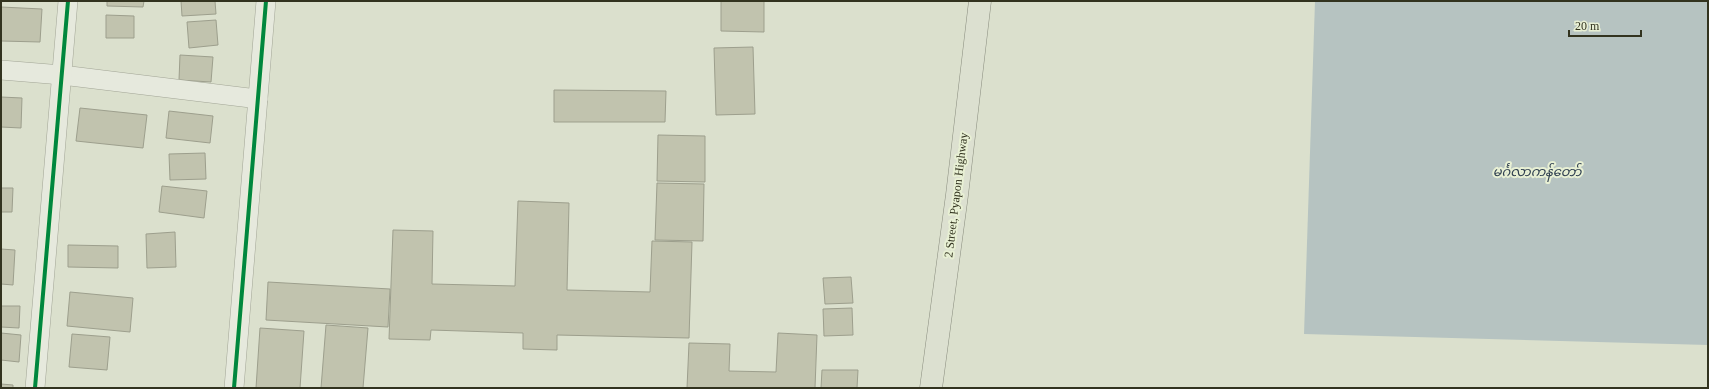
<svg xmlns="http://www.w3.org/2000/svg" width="1709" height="389" font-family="'Times New Roman','Noto Sans Myanmar',serif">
<rect width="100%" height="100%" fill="#dbe0cd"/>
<polygon fill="#b6c3c1" points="1315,1 1708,1 1708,345 1304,334"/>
<g fill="#c1c3ae" stroke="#9d9f8d">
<polygon points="107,1 144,1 143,7 107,6"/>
<polygon points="181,1 215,1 216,14 182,16"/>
<polygon points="721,1 764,1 764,32 721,31"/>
<polygon points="1,7 42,9 40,42 1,41"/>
<polygon points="106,15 134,16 134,38 106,38"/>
<polygon points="216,20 218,45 189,48 187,22"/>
<polygon points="753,47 755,114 716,115 714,48"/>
<polygon points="180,55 213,57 211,82 179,80"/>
<polygon points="554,90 666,91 665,122 554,122"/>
<polygon points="1,97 22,98 21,128 1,127"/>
<polygon points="80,108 147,115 143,148 76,141"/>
<polygon points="169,111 213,116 210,143 166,138"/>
<polygon points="658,135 705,136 705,182 657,181"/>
<polygon points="205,153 206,179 170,180 169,154"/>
<polygon points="657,183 704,184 703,241 655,240"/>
<polygon points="162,186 207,191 204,218 159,212"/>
<polygon points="1,188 13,188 12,212 1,212"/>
<polygon points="518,201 569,203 567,290 650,292 652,241 692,242 689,338 557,335 557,350 523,349 523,333 431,330 430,340 389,339 393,230 433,231 432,284 515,286"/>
<polygon points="175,232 176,267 147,268 146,234"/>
<polygon points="68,245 118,246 118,268 68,267"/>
<polygon points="1,249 15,250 13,285 1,284"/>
<polygon points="851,277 853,303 825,304 823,278"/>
<polygon points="268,282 390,289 388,327 266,320"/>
<polygon points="70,292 133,298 130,332 67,326"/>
<polygon points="1,306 20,306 19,328 1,327"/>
<polygon points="852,308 853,335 824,336 823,309"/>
<polygon points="326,325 368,328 363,388 321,388"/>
<polygon points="260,328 304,331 300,388 256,388"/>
<polygon points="1,333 21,335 19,362 1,360"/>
<polygon points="778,333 817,335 815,388 687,388 689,343 730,344 729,371 776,372"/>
<polygon points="72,334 110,337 107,370 69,367"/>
<polygon points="822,370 858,370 857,388 821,388"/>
<polygon points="1,384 13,385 13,388 1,388"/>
</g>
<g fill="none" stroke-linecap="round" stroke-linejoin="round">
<defs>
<g id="street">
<polyline points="1,70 62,75 258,99"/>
<polyline points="35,388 68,1"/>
<polyline points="234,388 266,1"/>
</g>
<polyline id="primary" points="931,388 957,195 980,1"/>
</defs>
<use href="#street" stroke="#a2a596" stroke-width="20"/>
<use href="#primary" stroke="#888b7d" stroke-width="23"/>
<use href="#street" stroke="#e6e9dd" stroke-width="19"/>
<use href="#primary" stroke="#dce0d0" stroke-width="22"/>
<defs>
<g id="cycleway">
<polyline points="35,388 68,1"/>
<polyline points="234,388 266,1"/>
</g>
</defs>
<use href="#cycleway" stroke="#e8f0d4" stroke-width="6"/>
<use href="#cycleway" stroke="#00873e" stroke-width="4"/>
</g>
<g text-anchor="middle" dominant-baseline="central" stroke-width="4" stroke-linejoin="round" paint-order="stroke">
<g font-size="12" fill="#32331f" stroke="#e8f0d4">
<text transform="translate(956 195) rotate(-83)">2 Street, Pyapon Highway</text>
</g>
<g font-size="13" font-style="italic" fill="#304051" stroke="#e8f0d4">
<text x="1537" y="171">မင်္ဂလာကန်တော်</text>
</g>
</g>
<rect width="1709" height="389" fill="none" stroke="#32331f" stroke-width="4"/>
<path d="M1569 30v6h72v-6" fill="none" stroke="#32331f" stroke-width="2"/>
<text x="1575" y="30" font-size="12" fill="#32331f" stroke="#e8f0d4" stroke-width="3" paint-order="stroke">20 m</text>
</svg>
